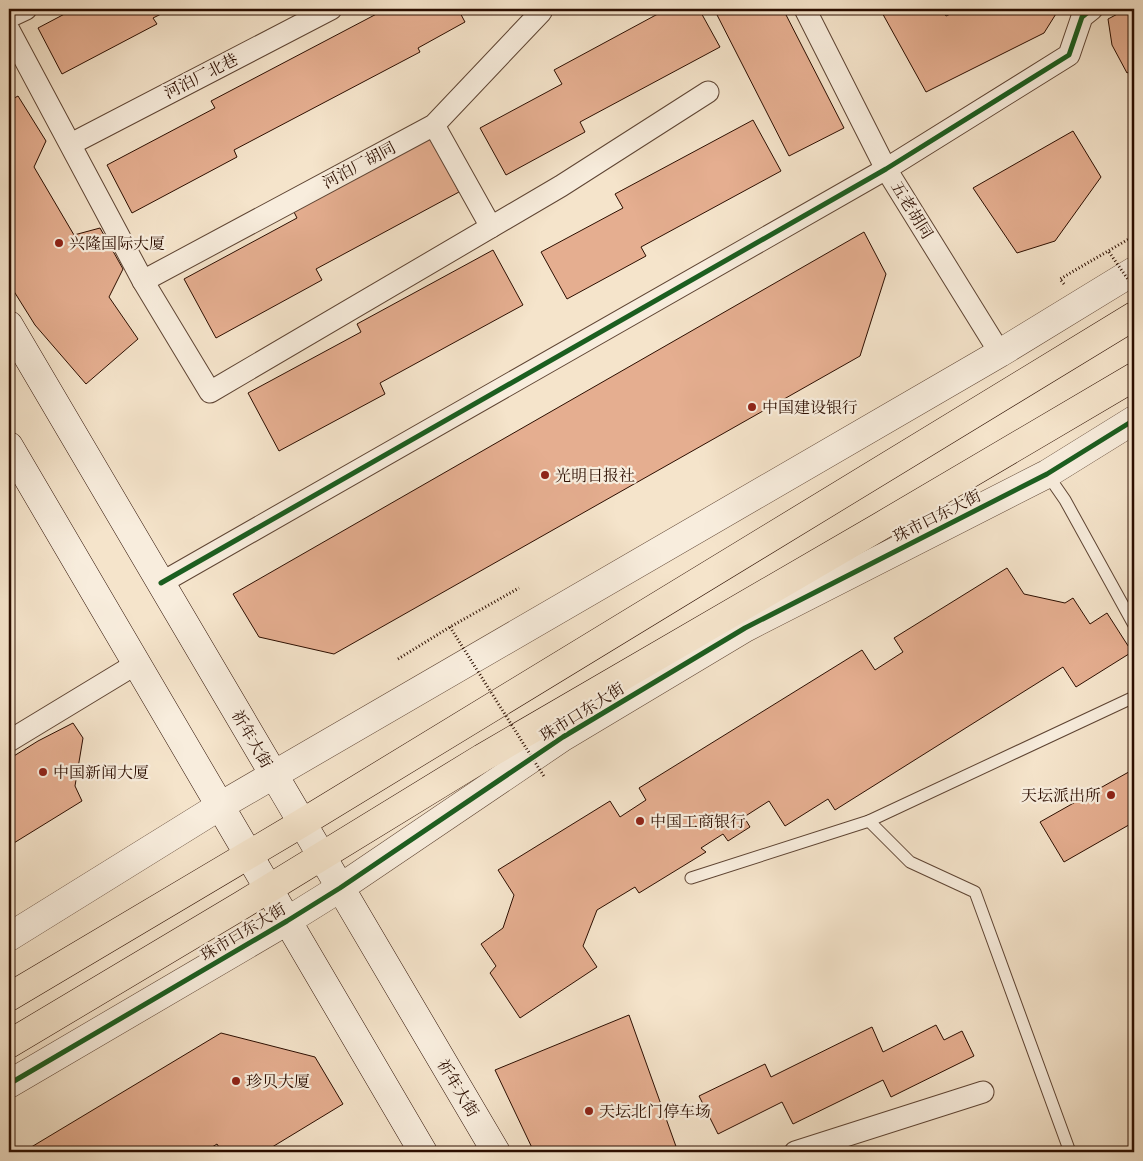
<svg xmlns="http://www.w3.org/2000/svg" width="1143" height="1161" font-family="'IM FELL French Canon','Noto Serif SC',serif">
<rect width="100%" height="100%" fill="#f5e4cb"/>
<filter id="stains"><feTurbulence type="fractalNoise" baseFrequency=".004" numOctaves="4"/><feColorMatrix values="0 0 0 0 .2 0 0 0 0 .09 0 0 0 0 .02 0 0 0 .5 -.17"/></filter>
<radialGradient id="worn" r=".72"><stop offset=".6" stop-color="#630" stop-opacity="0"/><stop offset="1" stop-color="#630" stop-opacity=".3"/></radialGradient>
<g fill="#e5ae90" stroke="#2c0e00">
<polygon points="74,9 171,9 153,18 157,24 62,74 38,28"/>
<polygon points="386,9 458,9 465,22 418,48 420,52 234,150 237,157 132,213 107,165 215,108 211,101"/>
<polygon points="667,9 699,9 720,47 580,122 585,132 506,175 480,128 562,84 554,70"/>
<polygon points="714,9 783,9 844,128 789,156"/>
<polygon points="880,9 941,9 946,16 961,9 1059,9 1044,33 926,92"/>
<polygon points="1127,9 1134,9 1134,69 1127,73 1112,45 1108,19"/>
<polygon points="18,96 46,141 34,167 74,235 100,228 123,269 109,297 138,339 86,384 35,325 10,285 14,257 9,251 9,101"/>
<polygon points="753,120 781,171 641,247 646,256 567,299 541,252 623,208 615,194"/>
<polygon points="1073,131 1101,177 1055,241 1017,253 973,188"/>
<polygon points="430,136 459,192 316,269 322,280 216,338 184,279 297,218 293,210"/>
<polygon points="864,232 886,274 860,356 334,654 259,637 233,594"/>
<polygon points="493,250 523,305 380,383 385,394 279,451 248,393 361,332 357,324"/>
<polygon points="1007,568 1024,594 1065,603 1073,598 1090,624 1107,613 1132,652 1076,687 1063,667 835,810 828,799 785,826 769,801 744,817 750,827 728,841 723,834 701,848 706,852 639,893 635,887 597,910 583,946 597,967 520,1018 490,973 496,966 481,944 503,928 514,895 498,870 610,801 620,817 646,800 639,788 862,650 875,670 903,652 894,638"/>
<polygon points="73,723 83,738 75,786 82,801 9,846 9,759 38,741"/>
<polygon points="1134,769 1134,822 1064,862 1040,822"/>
<polygon points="629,1015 678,1152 534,1152 495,1070"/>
<polygon points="936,1025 944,1040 962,1031 974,1056 891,1097 883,1080 793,1124 782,1102 718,1134 699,1096 765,1064 771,1077 872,1027 883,1052"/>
<polygon points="221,1033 315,1057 343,1104 264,1152 222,1152 217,1144 204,1152 23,1152"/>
</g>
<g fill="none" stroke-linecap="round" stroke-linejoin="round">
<defs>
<g id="service">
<polyline points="1047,474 1065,500 1134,625"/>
<polyline points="691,878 869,821"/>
<polyline points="1070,1152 975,892 910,862 869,821 1134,697"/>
</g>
<g id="minor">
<polyline points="805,9 886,169 1000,353"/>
<polyline points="9,17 26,9"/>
<polyline points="9,30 143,281 210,392 561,186 708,92"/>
<polyline points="434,125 491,227"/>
<polyline points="71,144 331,9"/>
<polyline points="143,281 434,125 541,12 540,9"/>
<polyline points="161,583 886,169 1069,55 1082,17 1092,9"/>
<polyline points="9,741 136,664"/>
<polyline points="795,1152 983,1092"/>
</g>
<g id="tertiary">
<polyline points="9,937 220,806 1000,353 1134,271"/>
<polyline points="9,1084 287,921 340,888 563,737 745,628 1047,474 1134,420"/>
</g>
<g id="secondary">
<polyline points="9,325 496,1152"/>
<polyline points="9,446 423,1152"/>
</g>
<g id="primary">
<polyline points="9,997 302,823 1134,316"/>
<polyline points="9,1044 242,905 482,758 881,526 1134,377"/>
</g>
</defs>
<use href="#service" stroke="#5e4433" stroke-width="13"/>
<use href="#minor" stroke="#5e4433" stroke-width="23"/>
<use href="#tertiary" stroke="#5e4433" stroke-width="29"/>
<use href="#secondary" stroke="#2c0e00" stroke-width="29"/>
<use href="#primary" stroke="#2c0e00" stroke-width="29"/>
<g stroke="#2c0e00" stroke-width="3" stroke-dasharray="1 2.5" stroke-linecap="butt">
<polyline points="1064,284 1060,279 1134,236"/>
<polyline points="398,659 450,627 519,588"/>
</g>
<use href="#service" stroke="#f8eddd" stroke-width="11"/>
<use href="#minor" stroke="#f8eddd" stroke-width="21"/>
<use href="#tertiary" stroke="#f8eddd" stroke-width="28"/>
<use href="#secondary" stroke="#f8eddd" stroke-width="28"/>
<use href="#primary" stroke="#f5e4cb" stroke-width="28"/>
<g stroke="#2c0e00" stroke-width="3" stroke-dasharray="1 2.5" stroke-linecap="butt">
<polyline points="1109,252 1134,288"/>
<polyline points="450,627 545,778"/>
</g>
<defs>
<g id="cycleway">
<polyline points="161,583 886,169 1069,55 1082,17 1092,9"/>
<polyline points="9,1084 287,921 340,888 563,737 745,628 1047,474 1134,420"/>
</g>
</defs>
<use href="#cycleway" stroke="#f8eddd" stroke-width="8"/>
<use href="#cycleway" stroke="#1b5e20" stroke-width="5"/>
</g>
<g fill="#8f2418" stroke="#f8eddd" stroke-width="2">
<circle cx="59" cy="243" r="5"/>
<circle cx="752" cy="407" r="5"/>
<circle cx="545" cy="475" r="5"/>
<circle cx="43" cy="772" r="5"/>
<circle cx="1111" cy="795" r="5"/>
<circle cx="640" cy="821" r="5"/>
<circle cx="236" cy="1081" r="5"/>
<circle cx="589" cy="1111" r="5"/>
</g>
<g text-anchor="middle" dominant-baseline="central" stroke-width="4.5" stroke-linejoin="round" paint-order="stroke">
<g font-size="16" fill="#2c0e00" stroke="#f8eddd">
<text transform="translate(201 76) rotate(-27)">河泊厂北巷</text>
<text transform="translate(359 165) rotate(-28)">河泊厂胡同</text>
<text transform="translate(912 210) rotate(58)">五老胡同</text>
<text transform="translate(937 516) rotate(-27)">珠市口东大街</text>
<text transform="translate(582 712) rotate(-32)">珠市口东大街</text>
<text transform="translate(252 739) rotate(60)">祈年大街</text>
<text transform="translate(243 932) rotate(-31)">珠市口东大街</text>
<text transform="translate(458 1088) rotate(59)">祈年大街</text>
</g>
<g font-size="16" fill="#2c0e00" stroke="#f8eddd" text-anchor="start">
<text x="69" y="243">兴隆国际大厦</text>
<text x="762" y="407">中国建设银行</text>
<text x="555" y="475">光明日报社</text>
<text x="53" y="772">中国新闻大厦</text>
<text x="1101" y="795" text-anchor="end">天坛派出所</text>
<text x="650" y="821">中国工商银行</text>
<text x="246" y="1081">珍贝大厦</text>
<text x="599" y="1111">天坛北门停车场</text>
</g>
</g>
<rect width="1143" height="1161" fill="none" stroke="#f5e4cb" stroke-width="30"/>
<rect x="10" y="10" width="1123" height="1141" fill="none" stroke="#2c0e00" stroke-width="2.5"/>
<rect x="15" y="15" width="1113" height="1131" fill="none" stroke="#2c0e00"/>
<rect width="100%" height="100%" filter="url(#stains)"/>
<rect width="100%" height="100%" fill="url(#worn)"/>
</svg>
